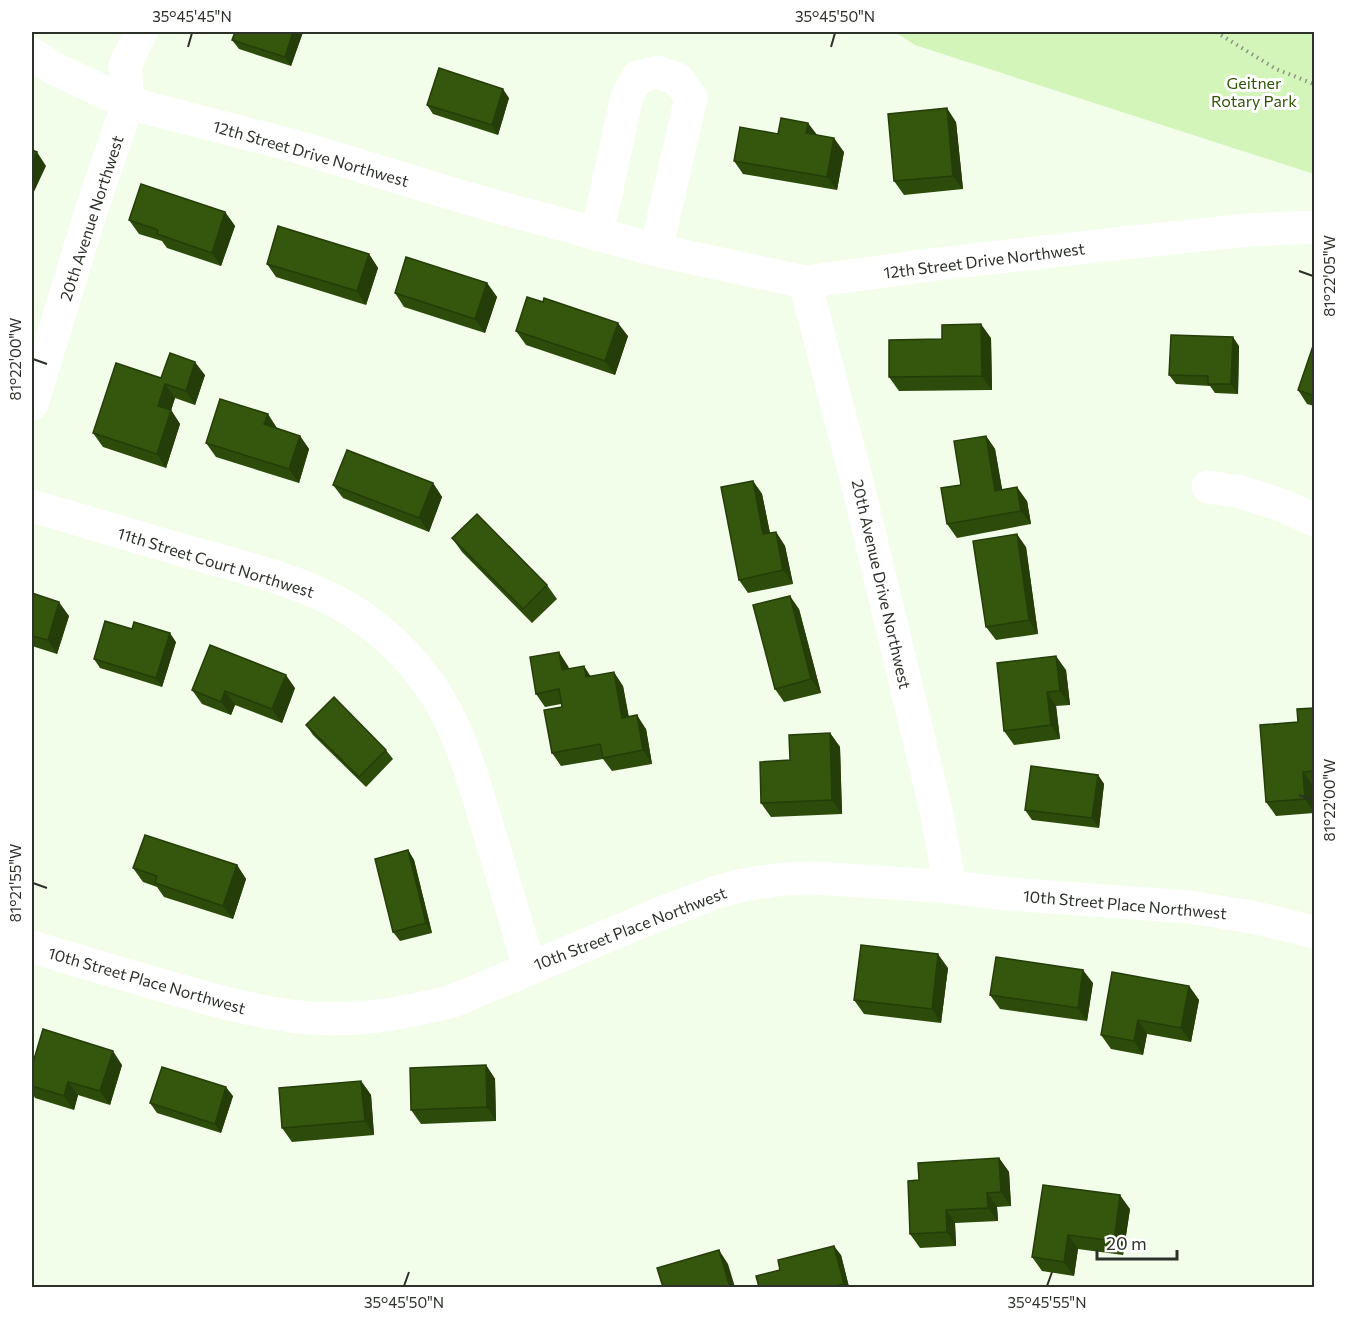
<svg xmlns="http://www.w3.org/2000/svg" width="1346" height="1319" font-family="Commissioner,sans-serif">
<rect width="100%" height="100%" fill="#f2fee9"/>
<polygon fill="#d3f5b9" points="895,32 1314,32 1314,174 915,45"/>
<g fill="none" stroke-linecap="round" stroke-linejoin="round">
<polyline stroke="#8c9486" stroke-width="4" stroke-dasharray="1.5 4.5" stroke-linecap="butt" points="1216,32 1276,69 1314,84"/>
<g stroke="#fff" stroke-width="33">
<polyline points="32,54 53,68 128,103 295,146 473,200 656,250 805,282 938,264 1106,245 1248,230 1314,227"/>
<polyline points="597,235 627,96 638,77 658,72 678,79 691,98 656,250"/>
<polyline points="805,282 857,482 937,814 950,887"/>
<polyline points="32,404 92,208 128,103 125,65 141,32"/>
<polyline points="1208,487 1241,492 1281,505 1314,520"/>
<path d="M32,506c52,15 104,31 157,46 49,14 101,26 146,49 41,21 78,57 102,95 25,40 39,92 52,136 14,45 27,90 40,136"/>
<path d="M32,947c45,13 90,27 135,40 53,15 105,30 160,32 43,1 85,-8 126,-18l206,-87 55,-21 29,-8 41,-6 31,-1 135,9 59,7 180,13 63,10 62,15"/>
</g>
</g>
<g fill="#2d4b0b">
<polygon points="303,32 291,66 239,49 232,40"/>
<polygon points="509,98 498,135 433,114 427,105"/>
<polygon points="956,122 963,189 904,195 894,181"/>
<polygon points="778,134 817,135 844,152 837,190 743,174 734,161"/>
<polygon points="225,212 235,226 221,266 167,248 162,241 139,234 129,220"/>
<polygon points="369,254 378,268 366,305 276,277 267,264"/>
<polygon points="487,283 497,297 485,333 404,307 395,293"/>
<polygon points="516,331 628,336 615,375 526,345"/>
<polygon points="991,338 992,390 899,391 889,377 942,339"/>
<polygon points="1314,343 1314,406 1307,404 1298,390"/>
<polygon points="1239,346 1238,394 1215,393 1210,386 1176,384 1169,375"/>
<polygon points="205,375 195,405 175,398 171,410 180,424 166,468 103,447 93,433 161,378"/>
<polygon points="277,428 277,429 300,436 309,449 299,483 216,457 206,443"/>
<polygon points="986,436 995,449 1002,490 1027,501 1031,524 957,538 947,524 961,485"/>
<polygon points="753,481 762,494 770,533 776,532 785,546 793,584 748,593 739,580"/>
<polygon points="433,483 442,497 429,532 343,498 333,485"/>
<polygon points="452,538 547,585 557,599 532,623 462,552"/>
<polygon points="1026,547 1038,634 996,640 986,627"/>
<polygon points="32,593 69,616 57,654 32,646"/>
<polygon points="799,609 821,693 784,702 775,689"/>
<polygon points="176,642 162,687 100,668 94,659"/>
<polygon points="568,666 569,669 623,686 629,717 646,729 652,764 612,771 603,759 561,766 552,753 562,707 561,704 545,707 536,694"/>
<polygon points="1066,670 1070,705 1056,706 1060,739 1014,745 1004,731"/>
<polygon points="295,688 282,723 235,705 231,715 202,704 192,690"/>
<polygon points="1314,708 1314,785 1313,786 1314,813 1276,816 1266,802 1298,722"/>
<polygon points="306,725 386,750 393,759 366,787 313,735"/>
<polygon points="830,733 840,747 842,814 771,817 761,803 790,760"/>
<polygon points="1098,775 1104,784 1099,828 1032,820 1025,810"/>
<polygon points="408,850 414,860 432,933 400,941 393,932"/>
<polygon points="237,865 246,879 233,919 164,897 157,887 143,882 133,868"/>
<polygon points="948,968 941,1023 864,1014 854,1000"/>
<polygon points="1093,983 1087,1021 1000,1009 990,995"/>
<polygon points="1189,986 1199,1000 1191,1042 1147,1034 1143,1055 1111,1049 1101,1035"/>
<polygon points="122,1065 110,1105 78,1095 74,1110 35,1098 32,1092 32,1066"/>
<polygon points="486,1065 495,1079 496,1121 421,1124 411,1110"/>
<polygon points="361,1081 371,1095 374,1135 292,1142 282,1128"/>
<polygon points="233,1096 221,1133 157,1113 150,1103"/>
<polygon points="999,1158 1009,1172 1011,1206 997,1207 998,1221 955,1223 956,1246 920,1248 910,1234 919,1180"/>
<polygon points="1043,1185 1130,1209 1123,1255 1078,1249 1074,1276 1042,1271 1032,1257"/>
<polygon points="841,1255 849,1287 759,1287"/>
</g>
<g fill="#243d09">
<polygon points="293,32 303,32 291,66 285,57"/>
<polygon points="503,89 509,98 498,135 492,125"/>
<polygon points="947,108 956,122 963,189 953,176"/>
<polygon points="808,123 818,136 806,133"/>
<polygon points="834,138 844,152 837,190 827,177"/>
<polygon points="37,152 46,166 32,196 32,163"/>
<polygon points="225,212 235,226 221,266 212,253"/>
<polygon points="369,254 378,268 366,305 357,291"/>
<polygon points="487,283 497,297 485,333 475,319"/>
<polygon points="618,323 628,336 615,375 605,361"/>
<polygon points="981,324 991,338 992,390 982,376"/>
<polygon points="1233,337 1239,346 1238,394 1231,384"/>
<polygon points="195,362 205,375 195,405 186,391"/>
<polygon points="165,384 175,398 168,420 158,406"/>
<polygon points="171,410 180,424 166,468 157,454"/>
<polygon points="268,414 277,428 274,438 264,424"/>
<polygon points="300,436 309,449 299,483 289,469"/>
<polygon points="986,436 995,449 1005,505 995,491"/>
<polygon points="753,481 762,494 773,548 763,534"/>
<polygon points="433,483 442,497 429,532 419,518"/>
<polygon points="1017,487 1027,501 1031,524 1021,511"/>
<polygon points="776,532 785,546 793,584 783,570"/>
<polygon points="1017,534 1026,547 1038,634 1029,620"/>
<polygon points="790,596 799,609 821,693 811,679"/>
<polygon points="59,602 69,616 57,654 48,640"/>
<polygon points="170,633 176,642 162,687 156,678"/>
<polygon points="559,652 568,666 572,684 562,670"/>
<polygon points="1056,656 1066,670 1070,705 1060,691"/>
<polygon points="584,666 593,680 586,677"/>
<polygon points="614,672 623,686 631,732 622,718"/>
<polygon points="286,675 295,688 282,723 272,709"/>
<polygon points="225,691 235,705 231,715 221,702"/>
<polygon points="1047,692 1056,706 1060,739 1051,725"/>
<polygon points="637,715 646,729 652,764 643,750"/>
<polygon points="830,733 840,747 842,814 832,800"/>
<polygon points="1303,772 1313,786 1314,812 1305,799"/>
<polygon points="1098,775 1104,784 1099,828 1092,818"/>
<polygon points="408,850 414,860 432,933 426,923"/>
<polygon points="237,865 246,879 233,919 223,906"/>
<polygon points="938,954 948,968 941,1023 932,1009"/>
<polygon points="1083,970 1093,983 1087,1021 1078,1008"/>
<polygon points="1189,986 1199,1000 1191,1042 1181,1028"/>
<polygon points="1138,1020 1147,1034 1143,1055 1134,1041"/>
<polygon points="113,1051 122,1065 110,1105 100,1091"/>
<polygon points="486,1065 495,1079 496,1121 487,1107"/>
<polygon points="361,1081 371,1095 374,1135 365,1121"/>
<polygon points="68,1082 78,1095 74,1110 64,1096"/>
<polygon points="226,1087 233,1096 221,1133 215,1124"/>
<polygon points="999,1158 1009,1172 1011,1206 1001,1192"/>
<polygon points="987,1193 997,1207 998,1221 988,1208"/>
<polygon points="1120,1195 1130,1209 1123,1255 1114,1241"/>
<polygon points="946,1210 955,1223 956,1246 947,1232"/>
<polygon points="1068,1235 1078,1249 1074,1276 1064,1262"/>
<polygon points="834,1246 841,1255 849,1287 846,1287 844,1284"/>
<polygon points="719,1250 728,1264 735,1287 730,1287"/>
</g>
<g fill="#34570d" stroke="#243d09" stroke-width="1.5">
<polygon points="235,32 293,32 285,57 232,40"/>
<polygon points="439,68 503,89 492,125 427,105"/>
<polygon points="947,108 953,176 894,181 888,114"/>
<polygon points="781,118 808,123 806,133 834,138 827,177 734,161 740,127 778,134"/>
<polygon points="32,150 37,152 32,163"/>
<polygon points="141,184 225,212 212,253 157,234 158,230 129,220"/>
<polygon points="278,226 369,254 357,291 267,264"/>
<polygon points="406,257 487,283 475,319 395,293"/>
<polygon points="527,297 543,302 544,298 618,323 605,361 516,331"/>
<polygon points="981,324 982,376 889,377 889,340 942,339 942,325"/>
<polygon points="1171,335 1233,337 1231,384 1208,384 1208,376 1169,375"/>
<polygon points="1314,343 1314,396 1298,390"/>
<polygon points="170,353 195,362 186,391 165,384 158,406 171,410 157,454 93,433 116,363 161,378"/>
<polygon points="220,399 268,414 264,424 300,436 289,469 206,443"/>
<polygon points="986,436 995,491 1017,487 1021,511 947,524 941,488 961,485 954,441"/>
<polygon points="347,450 433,483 419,518 333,485"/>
<polygon points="753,481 763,534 776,532 783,570 739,580 721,487"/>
<polygon points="477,514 547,585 523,609 452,538"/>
<polygon points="1017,534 1029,620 986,627 973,541"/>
<polygon points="32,593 59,602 48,640 32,636"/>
<polygon points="790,596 811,679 775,689 753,605"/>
<polygon points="105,621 132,629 134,622 170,633 156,678 94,659"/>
<polygon points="210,645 286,675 272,709 225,691 221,702 192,690"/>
<polygon points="559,652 562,670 584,666 586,677 614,672 622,718 637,715 643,750 603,758 600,744 552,753 544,710 562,707 559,689 536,694 530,657"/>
<polygon points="1056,656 1060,691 1047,692 1051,725 1004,731 997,663"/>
<polygon points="334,697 386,750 359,777 306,725"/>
<polygon points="1314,708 1314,771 1303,772 1305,799 1266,802 1260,725 1298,722 1297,709"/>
<polygon points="830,733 832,800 761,803 760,762 790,760 789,735"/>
<polygon points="1031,766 1098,775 1092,818 1025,810"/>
<polygon points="145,835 237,865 223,906 155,883 157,876 133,868"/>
<polygon points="408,850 426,923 393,932 375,859"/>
<polygon points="861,945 938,954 932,1009 854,1000"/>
<polygon points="996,957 1083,970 1078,1008 990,995"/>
<polygon points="1112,972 1189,986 1181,1028 1138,1020 1134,1041 1101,1035"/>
<polygon points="43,1029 113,1051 100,1091 68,1082 64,1096 32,1086 32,1066"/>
<polygon points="486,1065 487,1107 411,1110 410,1068"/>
<polygon points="162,1067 226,1087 215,1124 150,1103"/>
<polygon points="361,1081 365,1121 282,1128 279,1088"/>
<polygon points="999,1158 1001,1192 987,1193 988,1208 946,1210 947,1232 910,1234 908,1181 919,1180 918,1163"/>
<polygon points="1043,1185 1120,1195 1114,1241 1068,1235 1064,1262 1032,1257"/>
<polygon points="834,1246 844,1284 831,1287 759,1287 756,1276 780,1270 778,1260"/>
<polygon points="719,1250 730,1287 663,1287 657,1268"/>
</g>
<path fill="none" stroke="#2c3129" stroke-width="2" d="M188,47l4,-14M831,47l4,-14M1299,271l14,5M33,359l14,5M1299,795l14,5M33,883l14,5M404,1286l5,-14M1047,1286l5,-14"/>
<g text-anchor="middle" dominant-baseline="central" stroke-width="6" stroke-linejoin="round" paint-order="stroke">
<g font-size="16" fill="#305304" stroke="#fff">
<text x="1254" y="82">Geitner<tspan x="1254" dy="18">Rotary Park</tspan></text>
</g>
<g font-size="16" fill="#2c3129" stroke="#fff">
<text transform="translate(311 153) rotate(16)">12th Street Drive Northwest</text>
<text transform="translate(91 218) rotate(-72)">20th Avenue Northwest</text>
<text transform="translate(984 260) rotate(-7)">12th Street Drive Northwest</text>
<text transform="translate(216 562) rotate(17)">11th Street Court Northwest</text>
<text transform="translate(882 584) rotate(77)">20th Avenue Drive Northwest</text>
<text transform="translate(1125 904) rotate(5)">10th Street Place Northwest</text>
<text transform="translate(630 928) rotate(-21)">10th Street Place Northwest</text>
<text transform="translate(147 980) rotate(16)">10th Street Place Northwest</text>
</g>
</g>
<rect width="1346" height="1319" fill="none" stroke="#ffffff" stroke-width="66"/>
<path d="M1097 1250v9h80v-9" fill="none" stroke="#2c3129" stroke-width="3"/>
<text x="1106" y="1250" font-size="18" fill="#2c3129" stroke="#ffffff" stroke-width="4.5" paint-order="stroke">20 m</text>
<rect x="33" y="33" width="1280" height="1253" fill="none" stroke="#2c3129" stroke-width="2"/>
<g font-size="15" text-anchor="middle" fill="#2c3129">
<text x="192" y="22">35°45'45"N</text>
<text x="835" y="22">35°45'50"N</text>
<text transform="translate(1330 276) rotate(-90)" y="5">81°22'05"W</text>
<text transform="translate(16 359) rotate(-90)" y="5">81°22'00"W</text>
<text transform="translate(1330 800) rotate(-90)" y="5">81°22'00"W</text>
<text transform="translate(16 883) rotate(-90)" y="5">81°21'55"W</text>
<text x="404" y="1308">35°45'50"N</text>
<text x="1047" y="1308">35°45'55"N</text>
</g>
</svg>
